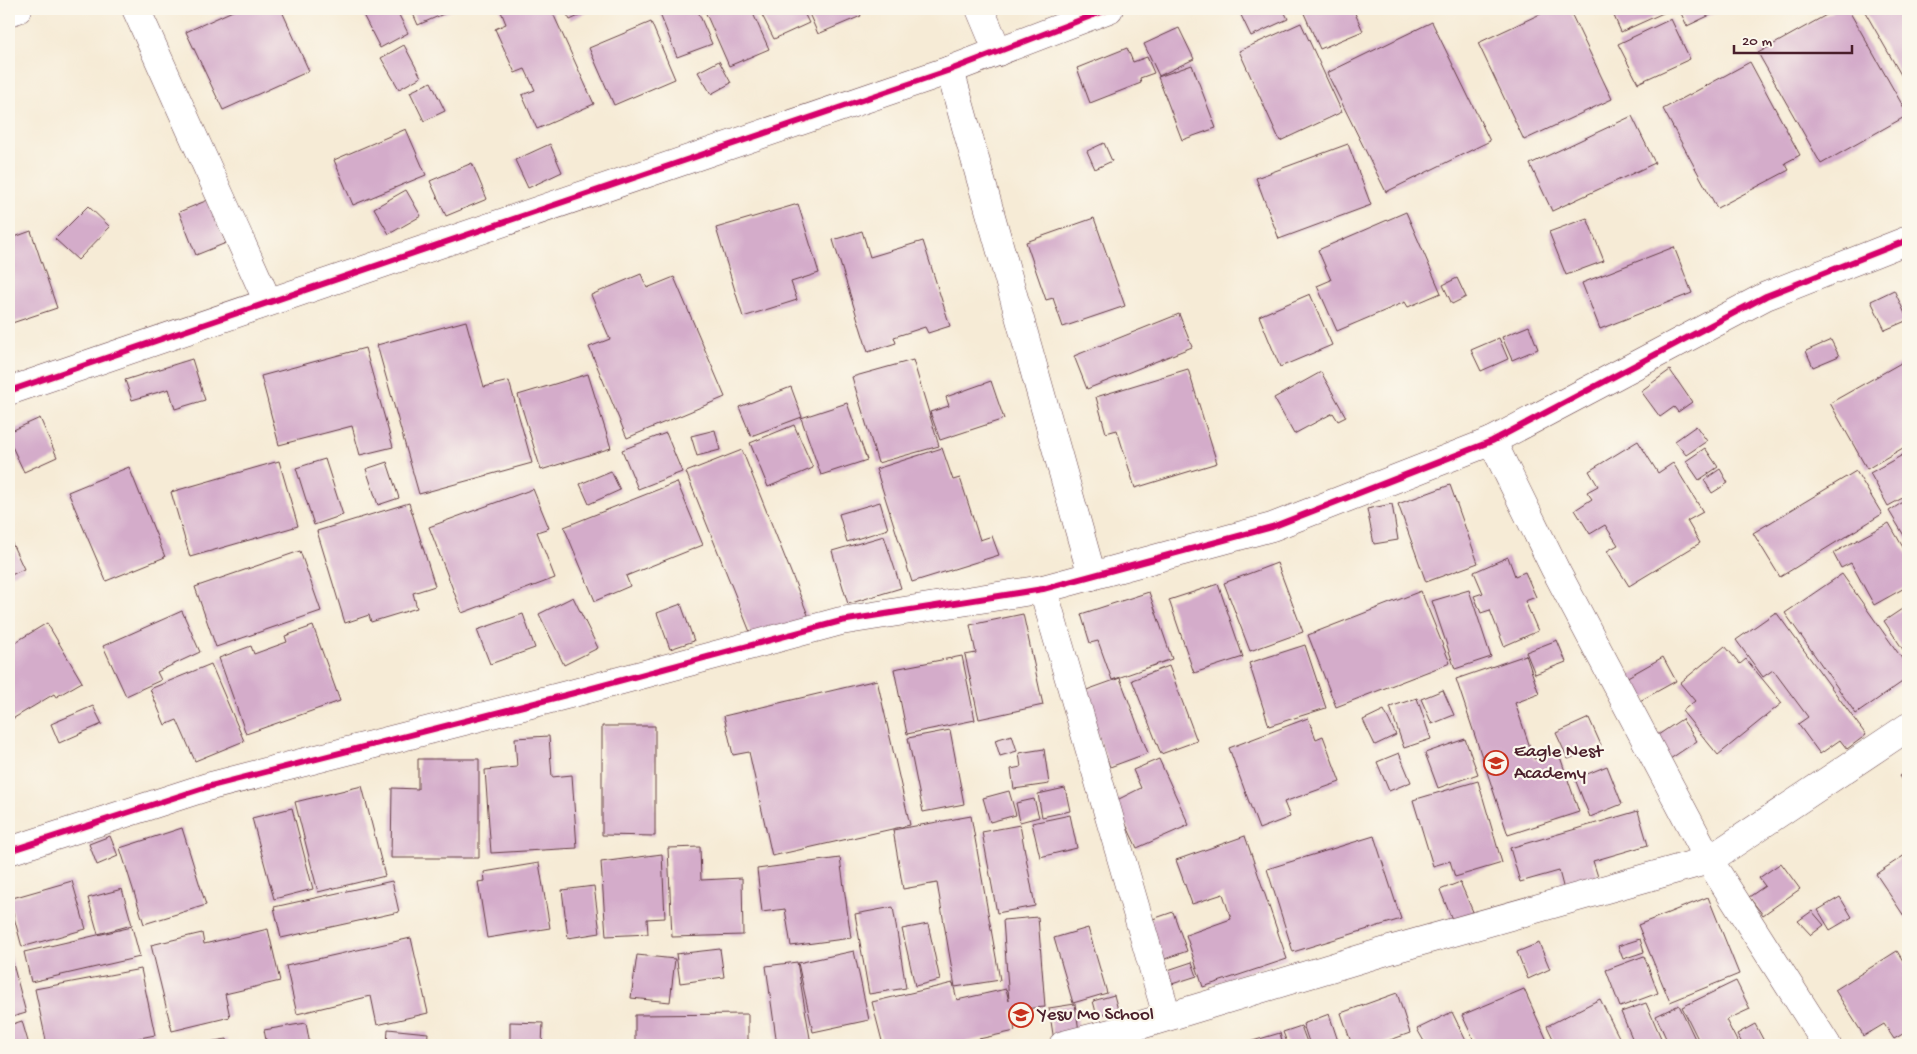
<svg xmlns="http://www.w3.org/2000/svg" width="1917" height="1054" font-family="'Gochi Hand',sans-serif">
<rect width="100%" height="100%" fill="#fbf7ec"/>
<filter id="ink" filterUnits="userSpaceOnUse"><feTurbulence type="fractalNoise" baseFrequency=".02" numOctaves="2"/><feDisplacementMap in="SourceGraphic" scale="10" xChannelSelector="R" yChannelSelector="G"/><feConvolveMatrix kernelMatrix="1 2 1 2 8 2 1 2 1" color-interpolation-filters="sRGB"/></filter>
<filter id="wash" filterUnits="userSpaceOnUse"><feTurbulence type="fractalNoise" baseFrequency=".0096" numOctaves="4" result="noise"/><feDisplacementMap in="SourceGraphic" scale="20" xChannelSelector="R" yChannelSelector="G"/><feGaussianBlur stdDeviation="1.12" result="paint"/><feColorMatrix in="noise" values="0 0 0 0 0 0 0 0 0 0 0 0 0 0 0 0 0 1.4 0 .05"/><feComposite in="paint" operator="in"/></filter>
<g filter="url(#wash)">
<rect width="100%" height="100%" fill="#f6ebd6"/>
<g id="blocks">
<g fill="#d4acca">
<polygon points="237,9 281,9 309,71 223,110 186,32"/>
<polygon points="360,9 396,9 408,33 380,48"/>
<polygon points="411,9 455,9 418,25"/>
<polygon points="500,9 551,9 594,104 537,129 522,95 535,90 525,69 515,73 495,29 506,24"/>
<polygon points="564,9 594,9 570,20"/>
<polygon points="658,9 697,9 712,44 677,57"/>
<polygon points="704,9 751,9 769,49 729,66"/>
<polygon points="759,9 802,9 809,23 774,39"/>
<polygon points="807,9 858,9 861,16 818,34"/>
<polygon points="1238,9 1283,9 1288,19 1251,36"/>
<polygon points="1302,9 1353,9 1363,31 1320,49"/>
<polygon points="1551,9 1569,9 1612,99 1524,140 1478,43"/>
<polygon points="1611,9 1672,9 1621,32"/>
<polygon points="1679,9 1723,9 1687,26"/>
<polygon points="1837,9 1848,9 1908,115 1821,164 1758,53"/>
<polygon points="1871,9 1908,9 1908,87 1865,12"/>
<polygon points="1671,19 1690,59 1638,83 1618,44"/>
<polygon points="651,22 675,79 614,105 589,48"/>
<polygon points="1432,22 1490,141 1386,192 1327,73"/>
<polygon points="1301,23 1342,112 1280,141 1239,51"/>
<polygon points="1179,28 1194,59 1159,76 1144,44"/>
<polygon points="404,45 421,77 399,89 381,58"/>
<polygon points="1127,48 1133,62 1147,57 1154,73 1140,78 1141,83 1090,103 1077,68"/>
<polygon points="719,61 731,83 711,94 698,72"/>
<polygon points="1750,62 1800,155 1785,163 1789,170 1717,208 1663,109"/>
<polygon points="1192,65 1216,128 1182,140 1158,77"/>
<polygon points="431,82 445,111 424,121 410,92"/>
<polygon points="1632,116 1655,163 1552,211 1530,164"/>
<polygon points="406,129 426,175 353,205 334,160"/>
<polygon points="1104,143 1112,161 1095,169 1087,151"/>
<polygon points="550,144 562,172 528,188 515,160"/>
<polygon points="1348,144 1371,205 1279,239 1256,178"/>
<polygon points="472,163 487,199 446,216 430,181"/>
<polygon points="406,190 421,216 389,234 374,208"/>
<polygon points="208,200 226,243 196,255 179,212"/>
<polygon points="798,204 819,273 791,282 797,300 743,317 716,228"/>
<polygon points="88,206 110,227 78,260 55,239"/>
<polygon points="1406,212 1441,293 1408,307 1405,302 1337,331 1317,286 1331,280 1318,250"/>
<polygon points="1094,218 1125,306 1063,327 1053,298 1046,300 1026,242"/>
<polygon points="1587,218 1604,261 1566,275 1549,232"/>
<polygon points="31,231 57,308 9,324 9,239"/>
<polygon points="862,231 870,257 923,241 950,326 928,333 925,327 894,337 896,343 868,352 833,240"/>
<polygon points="1674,247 1692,293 1600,329 1582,283"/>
<polygon points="641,274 647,288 674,277 725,397 627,438 589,347 610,339 591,295"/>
<polygon points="1457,278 1466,297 1452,304 1443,285"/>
<polygon points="1894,290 1908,320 1885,330 1871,301"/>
<polygon points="1310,294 1332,345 1280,367 1259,316"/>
<polygon points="1179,314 1192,347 1087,389 1074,356"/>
<polygon points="466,321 484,387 509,381 532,463 419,494 377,345"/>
<polygon points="1529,326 1538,349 1512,360 1502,337"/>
<polygon points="1499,338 1508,359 1481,371 1471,350"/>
<polygon points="1831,340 1839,356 1813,367 1806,351"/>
<polygon points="365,348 393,447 360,455 352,426 279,445 261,376"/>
<polygon points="192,359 205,400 175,409 169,389 132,400 125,380"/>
<polygon points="1908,359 1908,445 1867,469 1830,403"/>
<polygon points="913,360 939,446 878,463 852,377"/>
<polygon points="1188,369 1217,463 1135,488 1117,430 1106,433 1096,397"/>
<polygon points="1670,370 1692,402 1678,412 1674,407 1660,417 1641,391"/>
<polygon points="1321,372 1346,417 1338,421 1333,413 1294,434 1274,398"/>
<polygon points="588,374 611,448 541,470 518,395"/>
<polygon points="991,381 1004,419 940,440 930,412 949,406 946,397"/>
<polygon points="791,387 802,417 751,436 739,407"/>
<polygon points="847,403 867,460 821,475 801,418"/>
<polygon points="40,418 57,457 24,472 9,440 9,432"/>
<polygon points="794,425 813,468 768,487 750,443"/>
<polygon points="1696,426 1707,441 1686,455 1675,441"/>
<polygon points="715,430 720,450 697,456 691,436"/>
<polygon points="666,433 682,472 638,489 622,450"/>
<polygon points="1638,441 1658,473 1673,463 1703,512 1687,521 1700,543 1629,586 1607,551 1618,545 1605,525 1590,534 1575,510 1592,499 1587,492 1598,486 1589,471"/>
<polygon points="942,448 953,480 960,478 980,540 992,536 999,555 912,582 876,469"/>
<polygon points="1705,448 1718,467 1699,480 1686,461"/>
<polygon points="742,450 810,620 754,642 686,472"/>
<polygon points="1908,452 1908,495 1888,506 1870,473"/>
<polygon points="325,459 343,515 314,525 296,468"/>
<polygon points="279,461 298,526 190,557 171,492"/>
<polygon points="387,462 399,498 378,505 366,469"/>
<polygon points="129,467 165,557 106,581 68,492"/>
<polygon points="1720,469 1728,483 1712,493 1704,480"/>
<polygon points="611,471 620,490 589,504 580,484"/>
<polygon points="1856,471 1882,514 1780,577 1753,533"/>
<polygon points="677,482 703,545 626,576 630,586 595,601 564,527"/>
<polygon points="1450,485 1478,563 1426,582 1398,504"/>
<polygon points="533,489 549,528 537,532 555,578 462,613 429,527"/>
<polygon points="1908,499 1908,542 1889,511"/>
<polygon points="880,502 888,529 847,542 839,514"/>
<polygon points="409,503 435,586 413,593 417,608 371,622 369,615 345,623 317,531"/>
<polygon points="1392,504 1398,540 1374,544 1367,509"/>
<polygon points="1889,523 1908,556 1908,586 1874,605 1851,563 1841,568 1833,553"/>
<polygon points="884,536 901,588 848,604 832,551"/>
<polygon points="9,537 24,569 9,576"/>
<polygon points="300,551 321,611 216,647 195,587"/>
<polygon points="1508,557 1515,576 1525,572 1536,597 1525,601 1538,631 1504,646 1490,610 1481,613 1474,596 1483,593 1474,572"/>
<polygon points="1277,563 1303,632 1250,651 1224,583"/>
<polygon points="1842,574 1908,667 1908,678 1856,714 1785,613"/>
<polygon points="1218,584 1243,657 1194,673 1169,600"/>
<polygon points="1469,590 1491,657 1455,669 1432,601"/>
<polygon points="1421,591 1450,663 1336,707 1308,635"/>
<polygon points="1149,592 1172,659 1112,680 1098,641 1090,643 1081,614"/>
<polygon points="573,597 598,648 564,665 539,614"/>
<polygon points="681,604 694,641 670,649 657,613"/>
<polygon points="1908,605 1908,657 1884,621"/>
<polygon points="182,611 200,652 157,672 161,680 126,696 103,646"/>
<polygon points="1776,612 1866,735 1847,749 1840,740 1820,754 1798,724 1808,717 1773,670 1763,677 1736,640"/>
<polygon points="523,614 535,648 490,664 477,630"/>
<polygon points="1023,614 1043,705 979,719 965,655 976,653 970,625"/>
<polygon points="47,623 82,682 56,697 54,694 9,721 9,646"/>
<polygon points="313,626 340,701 246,734 219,658 251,646 254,654 287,642 285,636"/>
<polygon points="1557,640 1566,662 1535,674 1526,652"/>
<polygon points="1305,645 1326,708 1269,726 1249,663"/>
<polygon points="1725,646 1740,664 1746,659 1782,703 1718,755 1682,711 1695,701 1680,683"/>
<polygon points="1526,655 1539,694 1515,703 1534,759 1558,751 1579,812 1508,835 1456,679"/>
<polygon points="962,656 975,720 907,734 894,669"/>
<polygon points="1663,657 1676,681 1638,702 1624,679"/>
<polygon points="211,664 244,741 195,761 177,720 165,725 150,689"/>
<polygon points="1169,666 1197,741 1161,754 1132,680"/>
<polygon points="1120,678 1148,753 1110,767 1081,692"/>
<polygon points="877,680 910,825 772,856 749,752 733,755 724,716"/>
<polygon points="1443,690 1454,715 1432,724 1421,699"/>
<polygon points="1417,698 1431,739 1404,748 1390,707"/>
<polygon points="93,706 102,724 59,743 51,724"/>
<polygon points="1384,710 1396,735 1375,745 1363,720"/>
<polygon points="1308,718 1316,739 1323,736 1340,782 1284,802 1290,817 1259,829 1229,748"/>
<polygon points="1589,718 1601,745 1568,759 1556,733"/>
<polygon points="1682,719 1697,741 1670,759 1655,737"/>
<polygon points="602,726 655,726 655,836 602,835"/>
<polygon points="950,730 964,804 923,812 908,738"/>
<polygon points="1012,735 1017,751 1000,756 995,740"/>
<polygon points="549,736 552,777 572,775 577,848 491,853 485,770 517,767 515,738"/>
<polygon points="1465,739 1478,774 1438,788 1425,753"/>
<polygon points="1044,749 1049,784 1014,789 1011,769 1021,767 1019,753"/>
<polygon points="1399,753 1411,782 1389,791 1377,762"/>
<polygon points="418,759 479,759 479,858 391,858 392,788 418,789"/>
<polygon points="1159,759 1189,825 1137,848 1115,801 1141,788 1133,770"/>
<polygon points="1607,766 1622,804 1590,817 1575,779"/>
<polygon points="1908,770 1908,789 1899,776"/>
<polygon points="1478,781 1502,863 1455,877 1450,861 1433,866 1413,800"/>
<polygon points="362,786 385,876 318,892 295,802"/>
<polygon points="1065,788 1070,811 1042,817 1038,794"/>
<polygon points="1009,791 1016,815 990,822 983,798"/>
<polygon points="1034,799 1039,817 1020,822 1016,803"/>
<polygon points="292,808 313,889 274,899 252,818"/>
<polygon points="1638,811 1648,845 1593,861 1599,880 1564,890 1559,871 1520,882 1510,848"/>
<polygon points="1070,815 1077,848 1040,857 1032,823"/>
<polygon points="971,816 1000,980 955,987 937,883 903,889 893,830"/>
<polygon points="1020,825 1035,906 997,913 982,832"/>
<polygon points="182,828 206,905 144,924 120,848"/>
<polygon points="110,836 118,856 97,865 89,844"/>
<polygon points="1245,836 1287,959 1203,987 1186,935 1231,919 1223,894 1192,904 1176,860"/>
<polygon points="1374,836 1401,919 1293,952 1267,869"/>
<polygon points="700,847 701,880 742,878 743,935 672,937 668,848"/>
<polygon points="1908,853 1908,922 1876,874"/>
<polygon points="662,854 665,918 647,919 648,934 606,936 601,862"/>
<polygon points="840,858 851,938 791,946 785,909 762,912 757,869"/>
<polygon points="539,863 550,928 487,938 478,882 485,881 484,872"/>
<polygon points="1781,863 1800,889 1763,915 1749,897 1765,886 1759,878"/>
<polygon points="72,881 86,929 22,947 9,899"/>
<polygon points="392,881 399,912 281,938 274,907"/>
<polygon points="1460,882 1474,914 1453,922 1440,890"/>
<polygon points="594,886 600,933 568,938 562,890"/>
<polygon points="122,889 132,925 98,934 88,898"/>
<polygon points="1708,897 1739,974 1670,1002 1638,925"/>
<polygon points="1840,897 1852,917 1830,930 1818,910"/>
<polygon points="893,907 906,988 869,994 855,914"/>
<polygon points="1812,911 1824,925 1811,935 1798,921"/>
<polygon points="1173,912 1187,951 1162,960 1147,921"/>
<polygon points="1038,917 1045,1007 1011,1010 1015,1031 952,1045 883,1045 872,1002 953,983 957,1000 1006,989 1009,1001 1003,920"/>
<polygon points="928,924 940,980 915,986 902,929"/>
<polygon points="132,927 140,957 31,982 24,952"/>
<polygon points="1088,928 1107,993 1073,1003 1054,938"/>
<polygon points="268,929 280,981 225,994 230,1017 172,1031 151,945 202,933 204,944"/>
<polygon points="411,938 428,1013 377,1025 371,996 297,1014 286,966"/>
<polygon points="1640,939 1644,952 1623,959 1618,946"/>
<polygon points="1539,943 1550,969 1528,979 1517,952"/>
<polygon points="9,949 26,1013 9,1018"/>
<polygon points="720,949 724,977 680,983 676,954"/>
<polygon points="854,951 869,1020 813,1032 798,963"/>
<polygon points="1897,951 1908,969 1908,1031 1894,1039 1884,1024 1864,1036 1835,990"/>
<polygon points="637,955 675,959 670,1002 631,998"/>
<polygon points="1644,956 1658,993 1620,1007 1606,970"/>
<polygon points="797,962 811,1044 808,1045 777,1045 766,966"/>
<polygon points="1192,962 1197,976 1172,984 1168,970"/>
<polygon points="141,969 155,1035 105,1045 47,1045 35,989"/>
<polygon points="1736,981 1750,1009 1726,1020 1738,1043 1733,1045 1701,1045 1682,1007"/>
<polygon points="1524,989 1549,1045 1476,1045 1462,1015"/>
<polygon points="1397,993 1410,1033 1376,1045 1352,1045 1341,1013"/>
<polygon points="1114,995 1118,1010 1097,1016 1093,1001"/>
<polygon points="1600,999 1623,1045 1556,1045 1547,1026"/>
<polygon points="1646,1003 1664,1045 1635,1045 1621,1012"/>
<polygon points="1075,1004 1080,1038 1054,1041 1049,1008"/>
<polygon points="1679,1005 1698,1045 1669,1045 1656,1016"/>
<polygon points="1452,1012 1468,1045 1426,1045 1417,1029"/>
<polygon points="748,1014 748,1045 635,1045 635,1015"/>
<polygon points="1329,1014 1338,1041 1326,1045 1310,1045 1303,1024"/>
<polygon points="22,1021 29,1045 9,1045 9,1025"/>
<polygon points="510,1022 543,1023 542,1045 510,1045"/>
<polygon points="306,1023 310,1045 267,1045 264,1030"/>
<polygon points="1755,1024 1766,1045 1743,1045 1737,1034"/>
<polygon points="1301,1026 1308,1045 1288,1045 1283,1032"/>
<polygon points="388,1029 428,1033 427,1045 387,1045"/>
<polygon points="1280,1033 1283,1045 1239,1045"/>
<polygon points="227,1039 228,1045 196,1045 196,1044"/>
</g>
</g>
</g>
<g filter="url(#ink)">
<use href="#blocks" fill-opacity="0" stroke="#643e45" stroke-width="1"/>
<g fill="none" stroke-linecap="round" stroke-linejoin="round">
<defs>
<g id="minor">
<polyline points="136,9 268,302"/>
<polyline points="980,9 998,52"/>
<polyline points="9,12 18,9"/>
<polyline points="950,70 1092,576"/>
<polyline points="9,391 950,70 1109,9"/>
<polyline points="1492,441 1555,569 1709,860 1827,1045"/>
<polyline points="1043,589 1167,1016"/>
<polyline points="9,851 207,787 574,693 841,621 1043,589 1272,527 1492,441 1766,296 1908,240"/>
<polyline points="1063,1045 1134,1027 1390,950 1709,860 1908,727"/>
</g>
</defs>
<use href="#minor" stroke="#643e45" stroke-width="29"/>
<use href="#minor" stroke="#fff" stroke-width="28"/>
<defs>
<g id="cycleway">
<polyline points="9,391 950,70 1109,9"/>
<polyline points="9,851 207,787 574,693 841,621 1043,589 1272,527 1492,441 1766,296 1908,240"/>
</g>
</defs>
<use href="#cycleway" stroke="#fbf7ec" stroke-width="9"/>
<use href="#cycleway" stroke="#d6006c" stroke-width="6"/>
</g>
</g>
<defs>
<symbol id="school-ring" viewBox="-11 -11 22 22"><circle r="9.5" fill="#fbf7ec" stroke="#c8321e" stroke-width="1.5"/><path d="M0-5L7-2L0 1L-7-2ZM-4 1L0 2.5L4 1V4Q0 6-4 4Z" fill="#c8321e"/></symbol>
</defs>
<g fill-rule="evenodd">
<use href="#school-ring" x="1482" y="749" width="28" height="28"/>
<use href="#school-ring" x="1007" y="1001" width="28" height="28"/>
</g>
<g text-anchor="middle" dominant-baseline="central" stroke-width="4.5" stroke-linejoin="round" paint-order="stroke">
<g font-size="19" fill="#4a1f2b" stroke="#fbf7ec" text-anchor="start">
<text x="1514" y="752">Eagle Nest<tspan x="1514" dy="22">Academy</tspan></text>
<text x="1038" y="1015">Yesu Mo School</text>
</g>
</g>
<rect width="1917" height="1054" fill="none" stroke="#fbf7ec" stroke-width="30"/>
<path d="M1734 45v8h118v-8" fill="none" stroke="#4a1f2b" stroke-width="2.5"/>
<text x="1742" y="45" font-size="15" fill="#4a1f2b" stroke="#fbf7ec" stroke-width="4" paint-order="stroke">20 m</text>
</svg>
